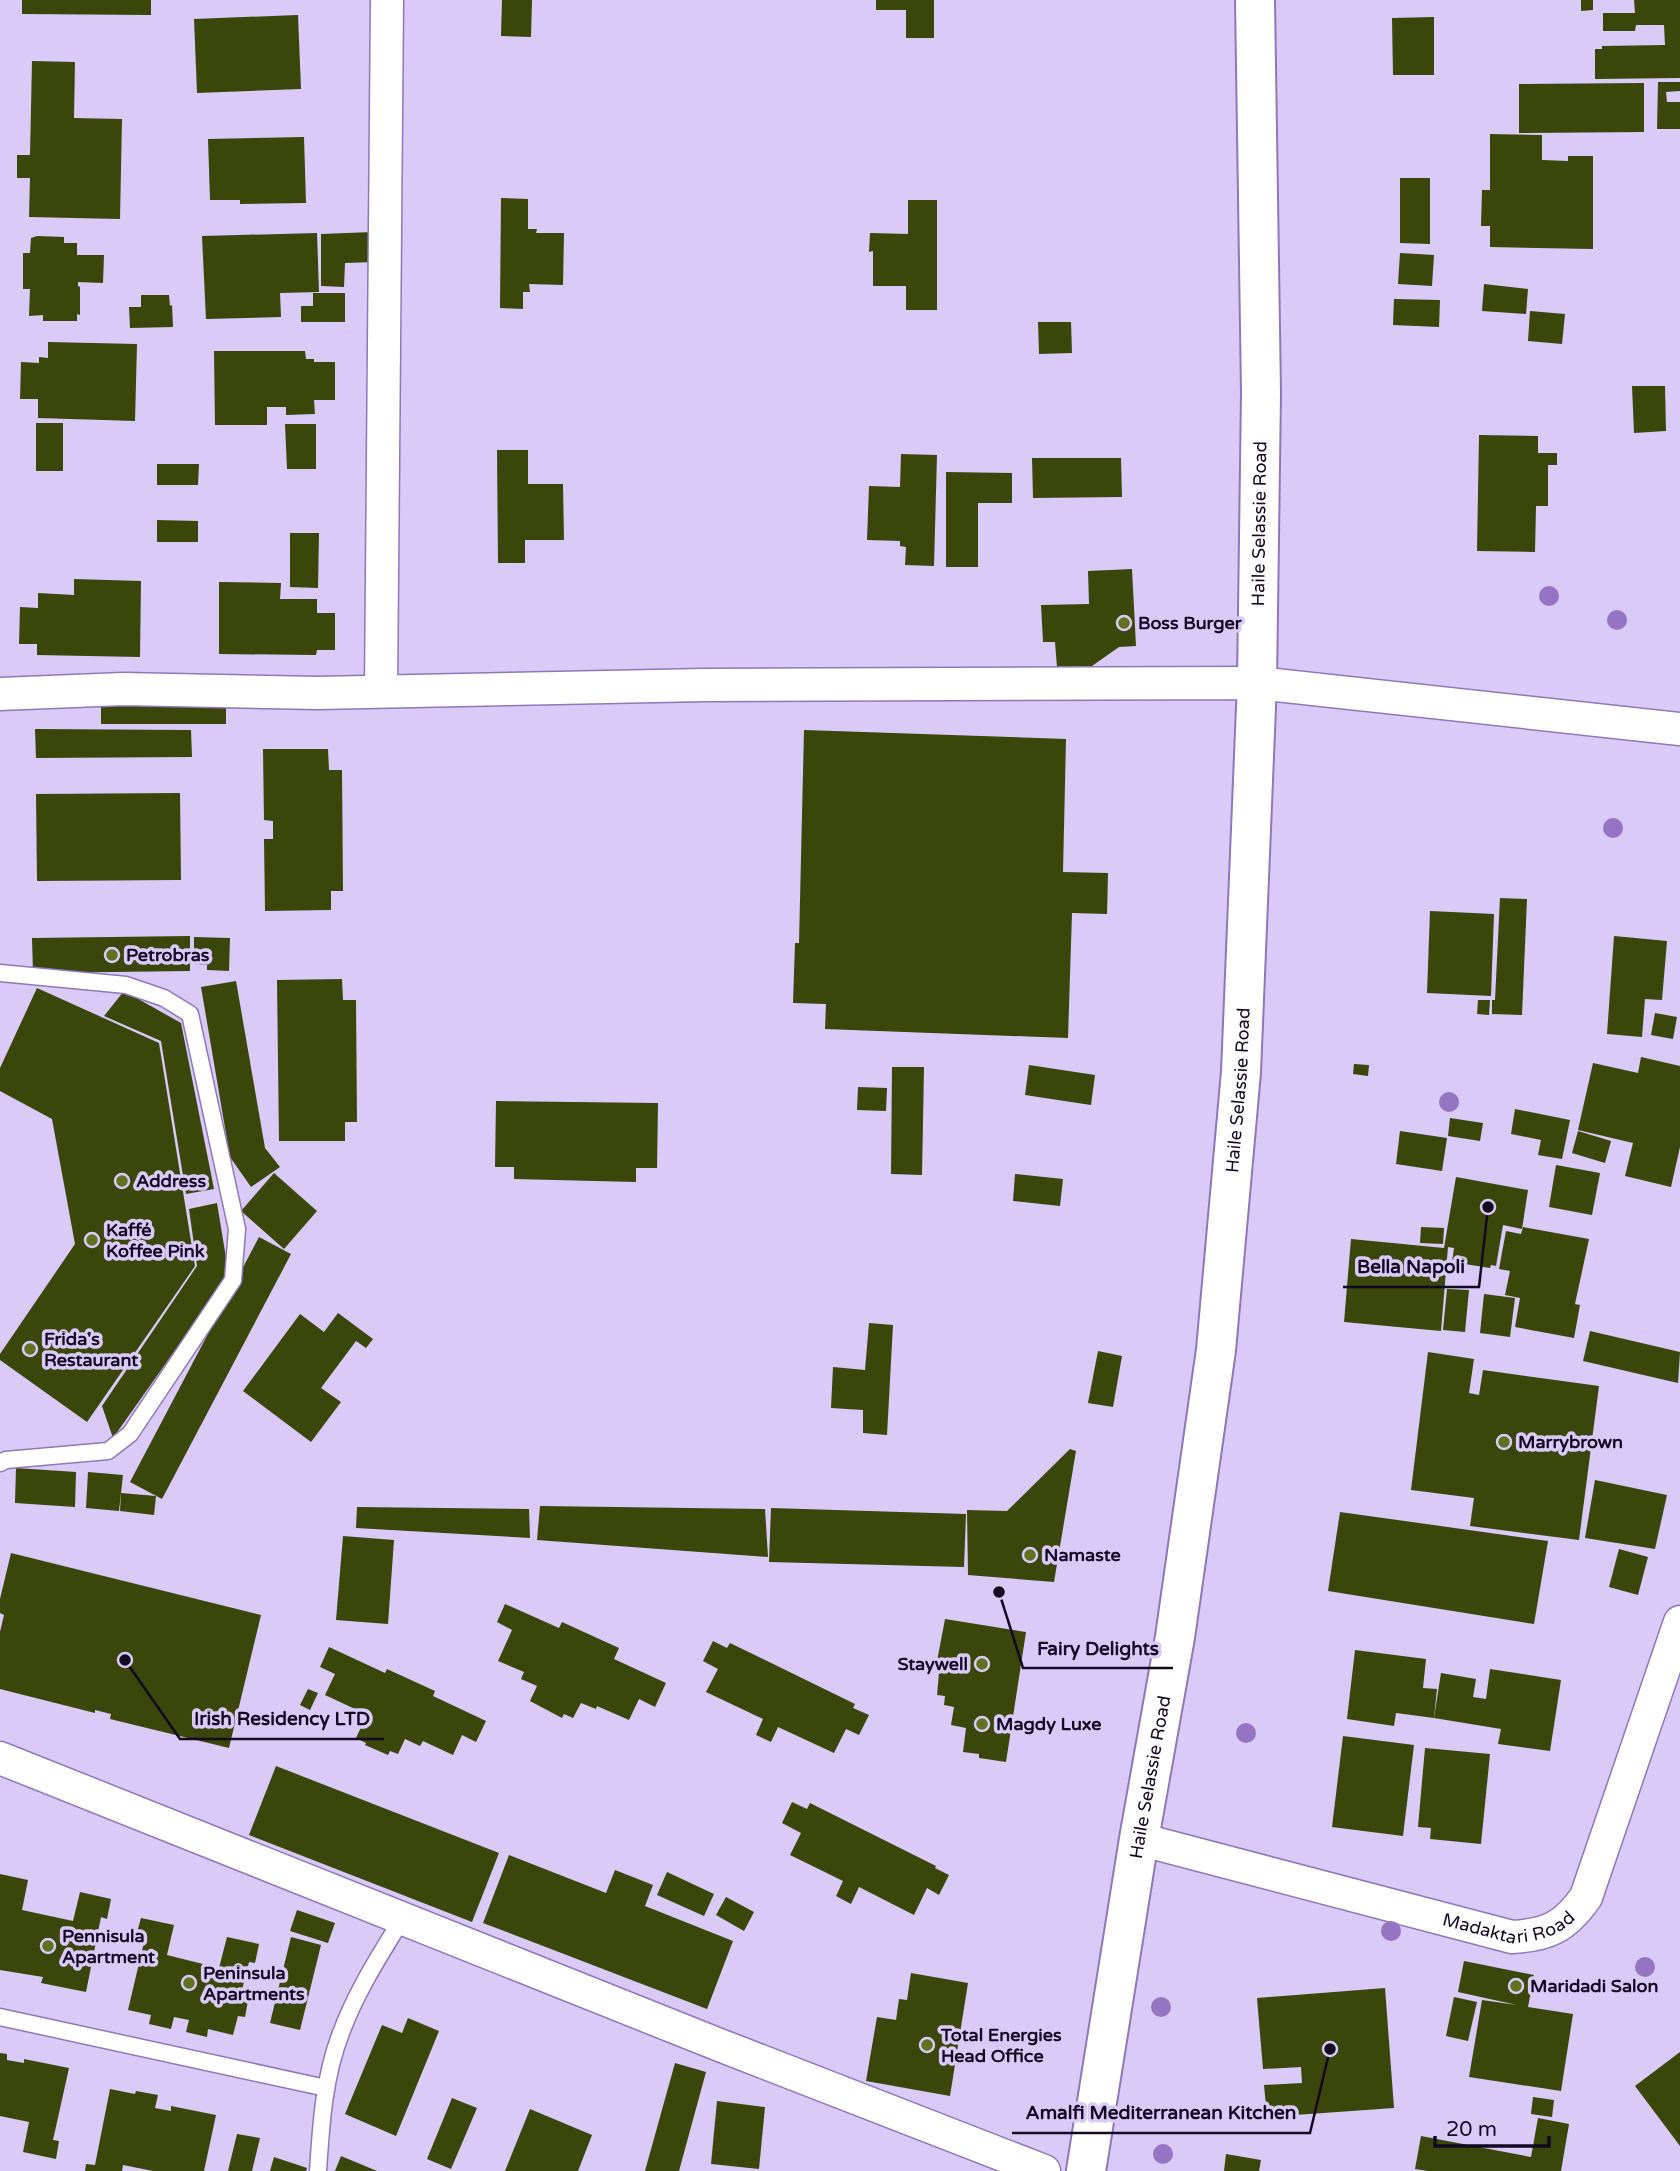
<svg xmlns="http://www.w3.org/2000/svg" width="1680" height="2171" font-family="'Varela Round',sans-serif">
<rect width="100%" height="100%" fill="#d9caf7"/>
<g fill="#3a460a">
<polygon points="22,0 151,0 151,15 22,14"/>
<polygon points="502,0 532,0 531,37 501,36"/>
<polygon points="876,0 934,0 934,38 906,38 906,10 876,10"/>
<polygon points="1581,0 1593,0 1593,10 1581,11"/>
<polygon points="1634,0 1680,0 1680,78 1595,79 1595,49 1602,49 1602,46 1665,45 1664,25 1636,25 1635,31 1603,31 1603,13 1635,13"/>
<polygon points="298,15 301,89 197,93 194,19"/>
<polygon points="1434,17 1434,75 1393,75 1392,18"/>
<polygon points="32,61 75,62 74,118 122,119 120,219 29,217 30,178 17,178 17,155 30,155"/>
<polygon points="1658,82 1680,82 1680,91 1666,92 1667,102 1680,102 1680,129 1657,129"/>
<polygon points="1644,83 1644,132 1519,133 1519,84"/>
<polygon points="1490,134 1542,135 1542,160 1568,161 1568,156 1593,156 1593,249 1490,247 1490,226 1481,226 1482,190 1490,190"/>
<polygon points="304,137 306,203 240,204 240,200 210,200 208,139"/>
<polygon points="1400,178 1430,178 1430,244 1400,243"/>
<polygon points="501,198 528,199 528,229 537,229 536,233 564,233 563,285 529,284 530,292 523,292 523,309 500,308"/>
<polygon points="908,200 937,200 937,310 906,310 906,286 873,286 873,251 869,252 870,233 908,234"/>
<polygon points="373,232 374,262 345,263 344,287 321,286 321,234"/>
<polygon points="317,233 319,292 280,293 281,317 206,319 202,236"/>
<polygon points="37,236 64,237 64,243 77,243 77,255 104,255 103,283 78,282 78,286 80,287 80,315 77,314 77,321 43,321 43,315 29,316 30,289 23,289 23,253 30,253 31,238"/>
<polygon points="1400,253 1434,255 1432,286 1398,284"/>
<polygon points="1484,284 1528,289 1526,314 1482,311"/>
<polygon points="313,293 345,293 345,322 301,322 301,306 313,306"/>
<polygon points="141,295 169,295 170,306 172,305 173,327 130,328 129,307 141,307"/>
<polygon points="1394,299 1440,300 1439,327 1393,325"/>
<polygon points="1530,311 1565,314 1562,344 1528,341"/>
<polygon points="1038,322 1071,322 1072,353 1039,354"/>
<polygon points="48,342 137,344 135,421 38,418 38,399 20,399 21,362 39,363 39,357 48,358"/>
<polygon points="214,351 305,351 306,359 314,359 314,362 335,362 335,400 314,400 315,414 286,415 286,407 267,407 267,425 215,425"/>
<polygon points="1632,386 1665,386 1666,431 1634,433"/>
<rect x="36" y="423" width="27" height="48"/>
<polygon points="285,424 316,424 316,469 287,469"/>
<polygon points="1479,435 1538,436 1538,453 1557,453 1557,465 1548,465 1548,506 1536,506 1535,552 1477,551"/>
<polygon points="497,450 528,450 528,484 563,484 564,540 525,540 525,563 498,563"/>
<polygon points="901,454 937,455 934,566 905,565 906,547 900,546 900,541 867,540 869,486 900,487"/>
<polygon points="1032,458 1121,458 1122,497 1033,498"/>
<polygon points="157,464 199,464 198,485 157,485"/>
<polygon points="946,472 1012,473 1012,503 978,503 978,567 946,567"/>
<polygon points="157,520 198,521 198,542 157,542"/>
<polygon points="290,533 319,533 318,588 290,587"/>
<polygon points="1132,569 1136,646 1119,647 1092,666 1057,667 1055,642 1043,642 1041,605 1089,604 1088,571"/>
<polygon points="74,579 141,581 140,657 37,655 37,644 19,644 20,607 38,608 38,593 74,595"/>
<polygon points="219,582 281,583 280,599 317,599 317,613 335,613 335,650 317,650 316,655 219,654"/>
<rect x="101" y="696" width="125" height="28"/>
<polygon points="35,729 191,730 192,757 36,758"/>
<polygon points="804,730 1066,739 1063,872 1108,873 1107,914 1072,913 1068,1038 825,1029 826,1004 793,1003 795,943 799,943"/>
<polygon points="263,749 328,749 329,770 342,770 343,891 331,891 331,910 265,911 264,839 273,839 273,821 264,820"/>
<polygon points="180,793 181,880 37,881 36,794"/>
<polygon points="1500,898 1527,899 1522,1015 1492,1014 1492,1000 1495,1000"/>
<polygon points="1430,911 1494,914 1491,996 1427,993"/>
<polygon points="190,936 190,971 33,973 32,938"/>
<polygon points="1614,936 1667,941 1662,1000 1645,999 1642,1037 1607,1034"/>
<polygon points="194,937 230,938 229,971 207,970 207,965 194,964"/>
<polygon points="342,979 343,1000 356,1000 357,1122 345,1122 345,1141 279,1141 277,980"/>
<polygon points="236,981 265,1148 280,1167 251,1187 230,1157 201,987"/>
<polygon points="37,988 159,1043 195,1266 87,1422 0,1360 0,1354 75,1244 52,1119 0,1091 0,1068"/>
<polygon points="124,991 181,1023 214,1189 186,1194 161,1041 104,1016"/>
<polygon points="1478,1000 1490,1000 1489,1015 1477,1014"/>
<polygon points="1655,1013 1677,1017 1673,1039 1651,1035"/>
<polygon points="1641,1057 1680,1066 1680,1147 1671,1187 1625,1176 1633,1143 1578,1130 1593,1063 1638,1073"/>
<polygon points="1354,1064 1369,1065 1368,1076 1353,1074"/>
<polygon points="1029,1065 1095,1075 1091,1105 1025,1095"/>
<polygon points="892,1067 924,1067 922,1175 891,1174"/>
<polygon points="858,1087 887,1088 886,1111 857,1110"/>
<polygon points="496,1101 658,1103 657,1168 636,1168 636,1182 514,1179 514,1167 495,1167"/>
<polygon points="1515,1109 1570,1120 1562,1159 1538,1155 1541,1140 1511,1134"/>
<polygon points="1450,1118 1483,1123 1480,1141 1448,1136"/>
<polygon points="1400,1131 1447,1138 1442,1171 1396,1164"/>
<polygon points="1578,1131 1611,1141 1605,1163 1572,1153"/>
<polygon points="1556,1165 1600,1173 1592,1215 1549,1207"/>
<polygon points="274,1173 317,1211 284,1249 241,1211"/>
<polygon points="1015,1174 1063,1179 1060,1206 1013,1201"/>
<polygon points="1456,1177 1528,1190 1522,1229 1503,1225 1496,1266 1491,1265 1490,1268 1452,1262 1454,1248 1448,1247 1441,1331 1344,1322 1351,1239 1444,1248"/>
<polygon points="217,1203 227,1264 224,1281 113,1438 102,1406 197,1266 189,1209"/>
<polygon points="1421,1227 1444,1228 1443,1244 1420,1243"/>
<polygon points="1523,1227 1589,1239 1575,1304 1580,1305 1574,1338 1515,1327 1520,1298 1505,1295 1510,1271 1499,1269 1506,1231 1521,1234"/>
<polygon points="259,1237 291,1254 162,1499 130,1482"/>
<polygon points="1447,1289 1469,1290 1465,1332 1443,1330"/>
<polygon points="1484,1294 1515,1298 1510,1337 1480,1333"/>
<polygon points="338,1313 373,1339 366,1348 356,1341 321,1388 341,1402 311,1442 243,1391 300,1314 324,1332"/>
<polygon points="869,1323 893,1325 887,1435 863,1433 863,1410 831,1408 833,1367 865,1370"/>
<polygon points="1590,1331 1680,1352 1678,1383 1583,1361"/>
<polygon points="1098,1351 1122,1356 1113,1407 1088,1403"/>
<polygon points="1428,1352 1474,1359 1469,1393 1479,1395 1483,1370 1599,1386 1579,1540 1470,1526 1474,1498 1411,1490"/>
<polygon points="1070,1449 1076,1451 1054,1582 968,1575 967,1510 1007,1511"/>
<polygon points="16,1468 76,1472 75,1507 15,1503"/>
<polygon points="88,1472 123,1475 119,1511 86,1508"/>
<polygon points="1595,1480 1667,1495 1655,1549 1585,1538"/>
<polygon points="121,1493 156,1496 154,1515 120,1511"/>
<polygon points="540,1506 765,1509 768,1557 537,1540"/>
<polygon points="357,1507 529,1509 530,1538 356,1528"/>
<polygon points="771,1508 966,1514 964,1567 769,1562"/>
<polygon points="1340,1512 1548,1541 1534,1624 1328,1591"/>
<polygon points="343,1536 394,1540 388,1624 336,1620"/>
<polygon points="1619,1549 1648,1557 1638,1595 1609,1587"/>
<polygon points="11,1553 261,1615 229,1748 110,1719 111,1714 95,1710 95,1713 0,1689 0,1632 4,1615 0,1613 0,1599"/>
<polygon points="505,1604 559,1628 562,1622 619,1648 614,1659 666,1683 655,1707 639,1699 629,1720 597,1706 596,1709 581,1703 573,1718 564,1714 562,1718 530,1701 537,1686 521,1679 524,1672 498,1661 512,1630 497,1622"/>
<polygon points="945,1619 1026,1632 1006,1762 979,1758 979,1754 963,1752 966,1728 951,1725 954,1707 944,1705 945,1696 937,1695 939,1673 935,1672"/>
<polygon points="713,1641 727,1648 730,1643 855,1704 853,1708 869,1715 859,1735 846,1729 834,1753 778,1727 771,1742 756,1735 763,1719 706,1692 718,1669 703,1661"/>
<polygon points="329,1647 385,1673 387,1669 435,1691 433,1696 486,1721 476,1742 462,1735 453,1755 423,1741 420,1746 405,1739 398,1754 390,1751 388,1755 365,1745 366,1743 356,1738 363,1723 347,1715 349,1712 353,1713 355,1709 325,1695 335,1674 320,1667"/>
<polygon points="1355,1650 1426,1659 1423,1688 1437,1689 1434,1718 1396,1713 1394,1726 1347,1719"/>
<polygon points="1490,1669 1561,1680 1550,1751 1498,1744 1501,1729 1434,1718 1441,1673 1476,1679 1473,1697 1486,1699"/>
<polygon points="308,1689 318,1693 310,1710 300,1705"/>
<polygon points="1343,1736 1414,1745 1403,1836 1332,1827"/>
<polygon points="1425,1748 1490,1754 1481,1844 1430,1839 1431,1828 1418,1827"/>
<polygon points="276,1766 499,1853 472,1922 249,1835"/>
<polygon points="792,1802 807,1809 810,1803 936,1866 935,1868 949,1875 939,1895 927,1888 914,1915 859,1887 851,1904 836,1896 843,1881 790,1855 801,1833 782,1823"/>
<polygon points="509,1855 606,1893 615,1870 653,1885 645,1906 733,1941 707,2009 483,1923"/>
<polygon points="667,1872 714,1894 704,1916 657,1895"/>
<polygon points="0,1874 28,1880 22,1910 73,1921 80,1892 111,1899 107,1919 101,1917 86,1992 41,1983 43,1977 0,1970"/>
<polygon points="726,1897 754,1912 744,1931 716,1915"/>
<polygon points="297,1910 335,1923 328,1943 290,1931"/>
<polygon points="141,1918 174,1925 167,1955 219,1968 227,1937 259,1944 255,1963 249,1962 240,1998 248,2001 245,2017 238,2016 233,2035 208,2029 207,2037 186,2032 189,2020 174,2017 171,2029 149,2024 151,2015 128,2010 145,1938 136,1936"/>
<polygon points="291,1937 321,1945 300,2030 270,2023"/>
<polygon points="1464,1961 1534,1975 1528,2007 1573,2014 1561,2091 1469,2077 1482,2000 1517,2005 1458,1992"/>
<polygon points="911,1973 968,1983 950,2096 866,2081 877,2017 896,2020 899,1999 907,2000"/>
<polygon points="1385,1988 1394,2108 1267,2117 1264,2085 1302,2083 1301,2067 1263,2069 1257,1998"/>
<polygon points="1454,1997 1477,2002 1468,2041 1446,2036"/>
<polygon points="408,2018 439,2031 396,2136 345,2114 382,2025 402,2033"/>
<polygon points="1680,2052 1680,2146 1635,2086"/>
<polygon points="0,2053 7,2054 7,2060 24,2063 24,2059 69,2068 53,2140 59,2141 56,2159 23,2152 29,2122 0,2116"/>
<polygon points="675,2063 706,2072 679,2171 645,2171"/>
<polygon points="110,2089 135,2094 136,2091 158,2095 155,2108 171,2111 171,2106 216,2115 204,2171 153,2171 123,2165 122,2171 85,2171 86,2164 95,2165"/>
<polygon points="1533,2097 1554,2100 1552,2117 1531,2114"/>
<polygon points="452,2098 477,2108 451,2169 427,2159"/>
<polygon points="717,2101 765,2107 759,2169 711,2164"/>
<polygon points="530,2109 592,2135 578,2171 505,2171"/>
<polygon points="1538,2118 1569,2124 1561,2171 1428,2171 1415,2169 1421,2136 1531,2157"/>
<polygon points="237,2134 260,2138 252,2171 228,2171"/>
<polygon points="1226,2154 1261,2160 1259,2171 1224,2171"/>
<polygon points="341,2156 377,2171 335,2171"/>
<polygon points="274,2157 307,2168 306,2171 270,2171"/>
</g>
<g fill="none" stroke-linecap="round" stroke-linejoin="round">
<defs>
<g id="service">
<polyline points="0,973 126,985 164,998 190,1014 237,1229 233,1280 130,1434 108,1451 6,1460 0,1463"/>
<polyline points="0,2017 326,2088"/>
<path d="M318,2171c3,-46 6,-95 23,-138 15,-41 39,-78 61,-114"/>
</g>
<g id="minor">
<polyline points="381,691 387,0"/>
<polyline points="0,694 123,689 318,693 704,685 1257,683 1680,729"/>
<polyline points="0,1758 722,2046 1044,2171"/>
<path id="s1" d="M1139,1839l373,98c36,-2 53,-10 74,-40l94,-275"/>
</g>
<g id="tertiary">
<path id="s2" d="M1086,2171l53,-332 36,-202 41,-287 25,-278 16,-389 4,-290 -6,-393"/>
</g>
</defs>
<use href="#service" stroke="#9077bb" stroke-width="19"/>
<use href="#minor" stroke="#9077bb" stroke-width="35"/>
<use href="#tertiary" stroke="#9077bb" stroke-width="42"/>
<use href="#service" stroke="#fff" stroke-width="16"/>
<use href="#minor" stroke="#fff" stroke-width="32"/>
<use href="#tertiary" stroke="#fff" stroke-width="38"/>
</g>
<g fill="#9574c3">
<circle cx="1549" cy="596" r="10"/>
<circle cx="1617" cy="620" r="10"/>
<circle cx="1613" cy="828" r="10"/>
<circle cx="1449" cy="1102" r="10"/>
<circle cx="1246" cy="1733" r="10"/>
<circle cx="1391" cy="1931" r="10"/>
<circle cx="1645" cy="1967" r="10"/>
<circle cx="1161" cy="2007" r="10"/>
<circle cx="1163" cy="2154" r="10"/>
</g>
<g fill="#60711f" stroke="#d9caf7" stroke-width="2.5">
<circle cx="1124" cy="623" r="7"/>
<circle cx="112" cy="955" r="7"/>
<circle cx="122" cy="1181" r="7"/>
<circle cx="92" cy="1240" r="7"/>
<circle cx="30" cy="1349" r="7"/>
<circle cx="1504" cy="1442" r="7"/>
<circle cx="1030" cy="1555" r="7"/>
<circle cx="982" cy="1664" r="7"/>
<circle cx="982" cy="1724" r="7"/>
<circle cx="48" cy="1946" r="7"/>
<circle cx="189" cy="1983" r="7"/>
<circle cx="1516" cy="1986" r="7"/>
<circle cx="927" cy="2045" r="7"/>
</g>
<g text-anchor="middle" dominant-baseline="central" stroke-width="7" stroke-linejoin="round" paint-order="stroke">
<g font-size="18" fill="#140923" stroke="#d9caf7">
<text stroke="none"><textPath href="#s2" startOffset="1659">Haile Selassie Road</textPath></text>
<text stroke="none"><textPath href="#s2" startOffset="1092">Haile Selassie Road</textPath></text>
<text stroke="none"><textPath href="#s2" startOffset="399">Haile Selassie Road</textPath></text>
<text stroke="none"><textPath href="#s1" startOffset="383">Madaktari Road</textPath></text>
</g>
<g font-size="18" font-weight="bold" fill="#140923" stroke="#d9caf7" text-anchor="start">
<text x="1138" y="623">Boss Burger</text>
<text x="126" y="955">Petrobras</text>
<text x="136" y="1181">Address</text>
<text x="106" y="1230">Kaffé<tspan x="106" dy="21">Koffee Pink</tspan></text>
<text x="44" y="1339">Frida's<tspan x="44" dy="21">Restaurant</tspan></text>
<text x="1518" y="1442">Marrybrown</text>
<text x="1044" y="1555">Namaste</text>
<text x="968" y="1664" text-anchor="end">Staywell</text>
<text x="996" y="1724">Magdy Luxe</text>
<text x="62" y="1936">Pennisula<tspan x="62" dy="21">Apartment</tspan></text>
<text x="203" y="1973">Peninsula<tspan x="203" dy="21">Apartments</tspan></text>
<text x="1530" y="1986">Maridadi Salon</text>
<text x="941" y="2035">Total Energies<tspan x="941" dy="21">Head Office</tspan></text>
</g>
</g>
<path fill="none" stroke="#140923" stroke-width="2.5" d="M1488 1207L1479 1287H1343M999 1592L1023 1668H1173M125 1660L180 1739H384M1330 2049L1310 2133H1012"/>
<g fill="#140923" stroke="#d9caf7" stroke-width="2.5">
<circle cx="1488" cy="1207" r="7"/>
<circle cx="999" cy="1592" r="7"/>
<circle cx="125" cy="1660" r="7"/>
<circle cx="1330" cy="2049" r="7"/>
</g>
<g font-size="19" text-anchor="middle" font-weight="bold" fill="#140923" stroke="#d9caf7" stroke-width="7" stroke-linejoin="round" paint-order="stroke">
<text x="1411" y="1273">Bella Napoli</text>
<text x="1098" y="1655">Fairy Delights</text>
<text x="282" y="1725">Irish Residency LTD</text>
<text x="1161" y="2119">Amalfi Mediterranean Kitchen</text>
</g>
<path d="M1435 2136v10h114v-10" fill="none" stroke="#140923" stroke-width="3.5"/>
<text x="1446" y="2136" font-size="21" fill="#140923" stroke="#d9caf7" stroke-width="5" paint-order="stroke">20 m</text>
</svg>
